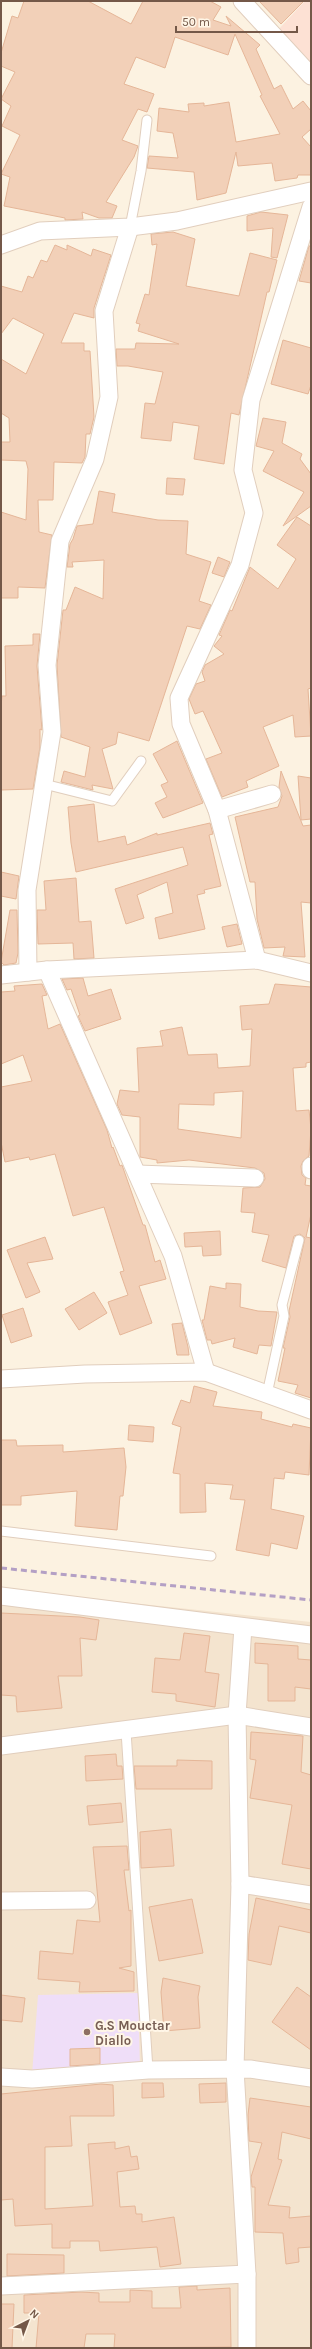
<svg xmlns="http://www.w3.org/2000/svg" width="312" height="2349" font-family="Karla,sans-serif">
<rect width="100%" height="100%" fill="#fcf2e1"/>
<polygon fill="#f4e4cf" points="1,1589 311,1622 311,2348 1,2348"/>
<polygon fill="#fde1d4" points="305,1 311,1 311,63 279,29"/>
<polygon fill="#efdef8" points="138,1993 140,2068 32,2075 38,1995"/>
<g fill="#f2d0b8" stroke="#e5b698" fill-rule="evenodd">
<polygon points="24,1 88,1 131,24 143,1 210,1 221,7 213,20 231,26 226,16 260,45 256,49 274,89 281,85 293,109 303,101 311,111 311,129 302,137 311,147 311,175 298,175 297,178 275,181 272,163 238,166 236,152 226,193 197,200 194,172 147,168 149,156 178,158 173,133 157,131 159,108 189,112 188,104 204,103 204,106 229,102 236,142 280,134 260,96 262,95 235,34 228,55 175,37 165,68 136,57 124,84 154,94 147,112 138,109 122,140 138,146 134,157 106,202 117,206 112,218 99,218 82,212 83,219 65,220 65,218 4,206 10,177 1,174 20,135 2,126 11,106 1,99 15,72 1,66 1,53 12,16 18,18"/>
<polygon points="259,1 304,1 281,24"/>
<polygon points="261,212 288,215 277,258 271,257 273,228 247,231 247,216"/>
<polygon points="173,232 195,239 186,286 239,296 250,253 277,260 269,292 267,292 239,415 231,413 224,464 194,459 199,426 173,422 171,441 141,438 145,403 155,404 163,372 128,366 117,366 116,349 135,349 136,343 179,344 138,331 140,324 136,323 145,294 149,295 157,244 152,245 151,234"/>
<polygon points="55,245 67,250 67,245 91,256 93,249 111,255 94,308 94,318 74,313 61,343 84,343 84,351 90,351 94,417 90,434 86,434 85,457 82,463 54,462 53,500 38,500 39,532 52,535 45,588 18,587 18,598 1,598 1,512 26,520 28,469 26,461 1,460 1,442 10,442 9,418 1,413 1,359 26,374 44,334 13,318 1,334 1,286 22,292 28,276 33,278 41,260 47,262"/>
<polygon points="309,246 311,246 311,283 299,281"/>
<polygon points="283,340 311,348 311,385 308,394 271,384"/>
<polygon points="263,418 286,422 282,443 302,454 300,459 311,474 311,506 283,526 304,492 263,471 274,451 256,446"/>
<polygon points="167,478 185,479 183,495 166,494"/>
<polygon points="99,491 115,494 112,512 158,520 188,521 186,554 211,562 199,601 211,605 200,629 187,626 149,741 118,732 116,744 102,749 113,789 92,785 93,790 61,782 64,771 85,777 90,747 61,737 57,665 63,610 66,610 75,587 103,599 104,560 72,562 73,567 67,567 70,544 73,539 77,526 93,524"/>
<polygon points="297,517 311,526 311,688 308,689 311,736 295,737 293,715 263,727 279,766 246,781 248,787 222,797 206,759 222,753 203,711 195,714 189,699 196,684 205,681 202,672 205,665 224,654 214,646 222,636 219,635 230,610 232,611 250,567 278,589 296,559 277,545"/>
<polygon points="218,557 230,562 224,577 212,573"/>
<polygon points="33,634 40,634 37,666 42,730 40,729 40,747 33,789 1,790 1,706 2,696 6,696 5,646 33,645"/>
<polygon points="177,741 203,803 163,818 155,803 167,797 161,785 168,782 153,754"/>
<polygon points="281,771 303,826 311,825 311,903 301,902 305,957 283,956 285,947 264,948 257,919 255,882 250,882 235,817 278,807 282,796 279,787"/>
<polygon points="298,776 311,778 311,819 301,820"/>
<polygon points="94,804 98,842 125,836 127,845 157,833 157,835 210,823 213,834 209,835 221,886 204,890 205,893 197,895 205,929 159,939 155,918 173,913 167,882 137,895 144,918 126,924 115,889 188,865 183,847 76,872 71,843 68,807"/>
<polygon points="1,872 19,876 16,899 1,896"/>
<polygon points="76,878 79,922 91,921 94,958 74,959 73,943 38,944 37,910 46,910 44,881"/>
<polygon points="10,910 17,910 18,953 16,963 4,965 1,962"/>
<polygon points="237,924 242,944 227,947 222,927"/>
<polygon points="83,978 88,996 111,989 121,1019 85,1031 78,1016 80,1015 71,989 67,990 62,979"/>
<polygon points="42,984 47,995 42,996 48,1029 60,1024 107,1130 112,1148 113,1147 120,1166 122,1165 143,1225 145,1225 155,1262 160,1260 166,1279 139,1286 152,1323 120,1335 108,1302 128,1295 120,1272 124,1271 104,1207 73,1216 55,1154 30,1160 29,1157 5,1162 1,1142 1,1087 32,1081 23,1055 1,1064 1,992 15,991 14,986"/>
<path d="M275,984l36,3v75l-5,1v4l-13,1 3,43 13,-1 2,19 -2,27 -6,5 -2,5 1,9 4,3 -1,7 6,1v28l-5,23 5,1v160l-16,-5 3,-8 -20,-4 7,-33h-2l7,-31 -1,-6 16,-73 -5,-4 -6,2 -8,32 -24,-7 7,-26 -17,-3 3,-19 -14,-1 2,-24 17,-1 5,-8 -1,-6 -9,-5 -66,-8 -32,3v-3l-17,-3v-40l-18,-2 -5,-11 3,-14 19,2 -2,-44 26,-2 -3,-15 22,-4 6,28 29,-1 1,14 32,-2 2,-37 -10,1 -2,-24 29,-2zM243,1091l-2,47 -63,-9 1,-25 35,1v-12z"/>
<polygon points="220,1231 221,1255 203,1256 202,1246 185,1247 184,1233"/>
<polygon points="45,1237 53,1259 27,1263 40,1292 26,1298 7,1250"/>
<polygon points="226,1283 241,1284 240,1307 258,1311 277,1312 271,1346 259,1345 257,1354 233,1347 235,1338 212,1344 211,1340 207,1340 202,1320 204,1320 210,1286 226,1289"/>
<polygon points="94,1292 107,1313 79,1330 65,1309"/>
<polygon points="23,1308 32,1336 11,1343 2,1315"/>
<polygon points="182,1323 188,1347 189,1355 177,1355 172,1324"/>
<polygon points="194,1386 217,1392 213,1406 262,1412 261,1419 292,1427 293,1424 311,1428 309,1475 285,1472 284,1479 274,1478 271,1509 304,1516 297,1549 271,1543 269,1556 236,1550 245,1500 230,1499 233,1485 205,1483 206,1512 180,1513 180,1474 173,1473 181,1427 172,1424 181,1400 190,1403"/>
<polygon points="129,1425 154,1427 153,1442 128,1440"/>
<polygon points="1,1440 16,1440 17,1446 63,1445 63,1452 124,1448 126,1467 123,1496 120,1496 117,1530 75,1526 77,1491 21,1496 21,1505 1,1505"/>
<polygon points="1,1613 80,1617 99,1620 96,1640 80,1638 82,1676 58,1676 62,1708 17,1712 16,1696 1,1695"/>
<polygon points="184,1633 210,1636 205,1672 219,1674 215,1707 176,1701 176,1694 152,1692 155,1658 180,1660"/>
<polygon points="255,1643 298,1646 298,1659 311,1660 311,1689 295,1687 295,1701 268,1701 268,1664 255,1663"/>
<polygon points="251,1732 303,1736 301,1772 311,1775 311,1869 282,1864 292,1805 250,1798 256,1760 250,1759"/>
<polygon points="116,1754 117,1766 122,1766 123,1779 86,1781 85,1756"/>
<polygon points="177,1760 212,1761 212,1789 136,1789 134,1766 177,1766"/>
<polygon points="121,1803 123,1822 89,1825 87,1806"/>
<polygon points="171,1829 174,1866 141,1868 140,1832"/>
<polygon points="127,1846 129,1870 124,1870 129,1911 131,1910 131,1966 119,1968 134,1972 134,1991 79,1992 80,1982 38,1979 40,1951 73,1954 77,1920 100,1922 93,1847"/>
<polygon points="256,1898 311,1910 311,1933 279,1926 271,1965 248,1960 249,1934"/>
<polygon points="192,1899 203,1953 159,1961 149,1907"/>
<polygon points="163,1978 200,1986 198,1997 200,2028 164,2031 161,1992"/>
<polygon points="297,1987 311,1997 311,2050 272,2022"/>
<polygon points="1,1995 25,1998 22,2022 1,2020"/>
<polygon points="100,2048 100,2064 70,2066 70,2049"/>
<polygon points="142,2083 163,2083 164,2097 142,2098"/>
<polygon points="226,2083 226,2102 200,2103 199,2084"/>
<polygon points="101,2084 113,2085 114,2116 70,2116 72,2146 45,2147 45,2209 93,2206 88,2144 115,2142 115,2149 129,2146 131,2157 137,2156 139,2169 117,2172 120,2207 135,2206 136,2214 142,2214 142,2222 174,2217 181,2264 160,2267 157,2247 100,2251 99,2241 70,2241 70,2248 52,2248 52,2224 15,2226 13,2199 1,2200 1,2094"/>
<polygon points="250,2098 311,2107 311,2139 282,2132 278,2159 282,2160 268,2205 290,2207 289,2218 311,2216 311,2247 298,2248 299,2262 286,2264 283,2233 255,2232 255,2187 252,2187 251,2177 262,2143 249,2141 248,2115"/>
<polygon points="7,2254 64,2255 64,2273 7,2276"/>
<polygon points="197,2286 197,2290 230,2288 231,2347 114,2348 115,2334 86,2334 84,2348 36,2348 39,2313 24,2313 24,2295 81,2292 99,2293 99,2302 130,2302 130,2290 152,2291 152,2308 181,2308 179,2287"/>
<polygon points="1,2304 14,2304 12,2348 1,2348"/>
</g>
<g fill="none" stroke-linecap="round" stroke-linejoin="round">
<defs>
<g id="service">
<polyline points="130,227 141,171 147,120"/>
<polyline points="44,784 112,801 141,761"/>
<polyline points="267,1394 284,1316 282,1305 299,1240"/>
<polyline points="1,1531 211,1556"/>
<polyline points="126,1731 148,2070"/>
</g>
<g id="minor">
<polyline points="242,1 311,76"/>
<polyline points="1,245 40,231 130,227 177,221 311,191"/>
<polyline points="217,810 272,794"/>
<polyline points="257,960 217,810 181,724 179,698 240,565 254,513 243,470 251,400 311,207"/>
<polyline points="47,970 173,1256 206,1372"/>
<polyline points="28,972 27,890 52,732 47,665 60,541 95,459 109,397 104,311 130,227"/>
<polyline points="1,975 47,970 257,960 311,973"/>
<polyline points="311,1170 311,1166"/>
<polyline points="137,1174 255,1178"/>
<polyline points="1,1379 85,1374 206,1372 311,1410"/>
<polyline points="1,1596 311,1635"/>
<polyline points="243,1627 237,1715 240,1884 235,2069 247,2274 247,2348"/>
<polyline points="1,1746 237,1715 311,1727"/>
<polyline points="240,1884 311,1895"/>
<polyline points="1,1901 87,1900"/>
<polyline points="1,2077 32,2079 148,2070 250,2069 311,2078"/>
<polyline points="1,2286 247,2274"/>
</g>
</defs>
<use href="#service" stroke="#e1cebd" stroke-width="11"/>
<use href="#minor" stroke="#e1cebd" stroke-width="19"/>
<use href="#service" stroke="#fff" stroke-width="9"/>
<use href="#minor" stroke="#fff" stroke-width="17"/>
<polyline stroke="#b4a0c5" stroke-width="3" stroke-dasharray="6 4" stroke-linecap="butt" points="1,1568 311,1600"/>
</g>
<circle fill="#8d6e63" stroke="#fff6e7" stroke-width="1.5" cx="87" cy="2032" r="4"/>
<g text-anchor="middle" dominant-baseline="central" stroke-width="4" stroke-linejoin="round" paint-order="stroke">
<g font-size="13" font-weight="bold" fill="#785e54" stroke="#fff6e7" text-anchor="start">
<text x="95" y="2025">G.S Mouctar<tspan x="95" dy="15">Diallo</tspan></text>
</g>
</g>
<rect width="312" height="2349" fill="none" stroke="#745848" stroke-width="4"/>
<g transform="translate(28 2321) rotate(42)" stroke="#fff6e7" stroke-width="3" paint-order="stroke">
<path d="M0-3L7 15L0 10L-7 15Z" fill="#745848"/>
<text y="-6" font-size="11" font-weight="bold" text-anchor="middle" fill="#745848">N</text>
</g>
<path d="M176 26v6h121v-6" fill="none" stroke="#745848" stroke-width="2"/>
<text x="182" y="26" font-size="12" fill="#745848" stroke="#fff6e7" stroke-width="3" paint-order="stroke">50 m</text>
</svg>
